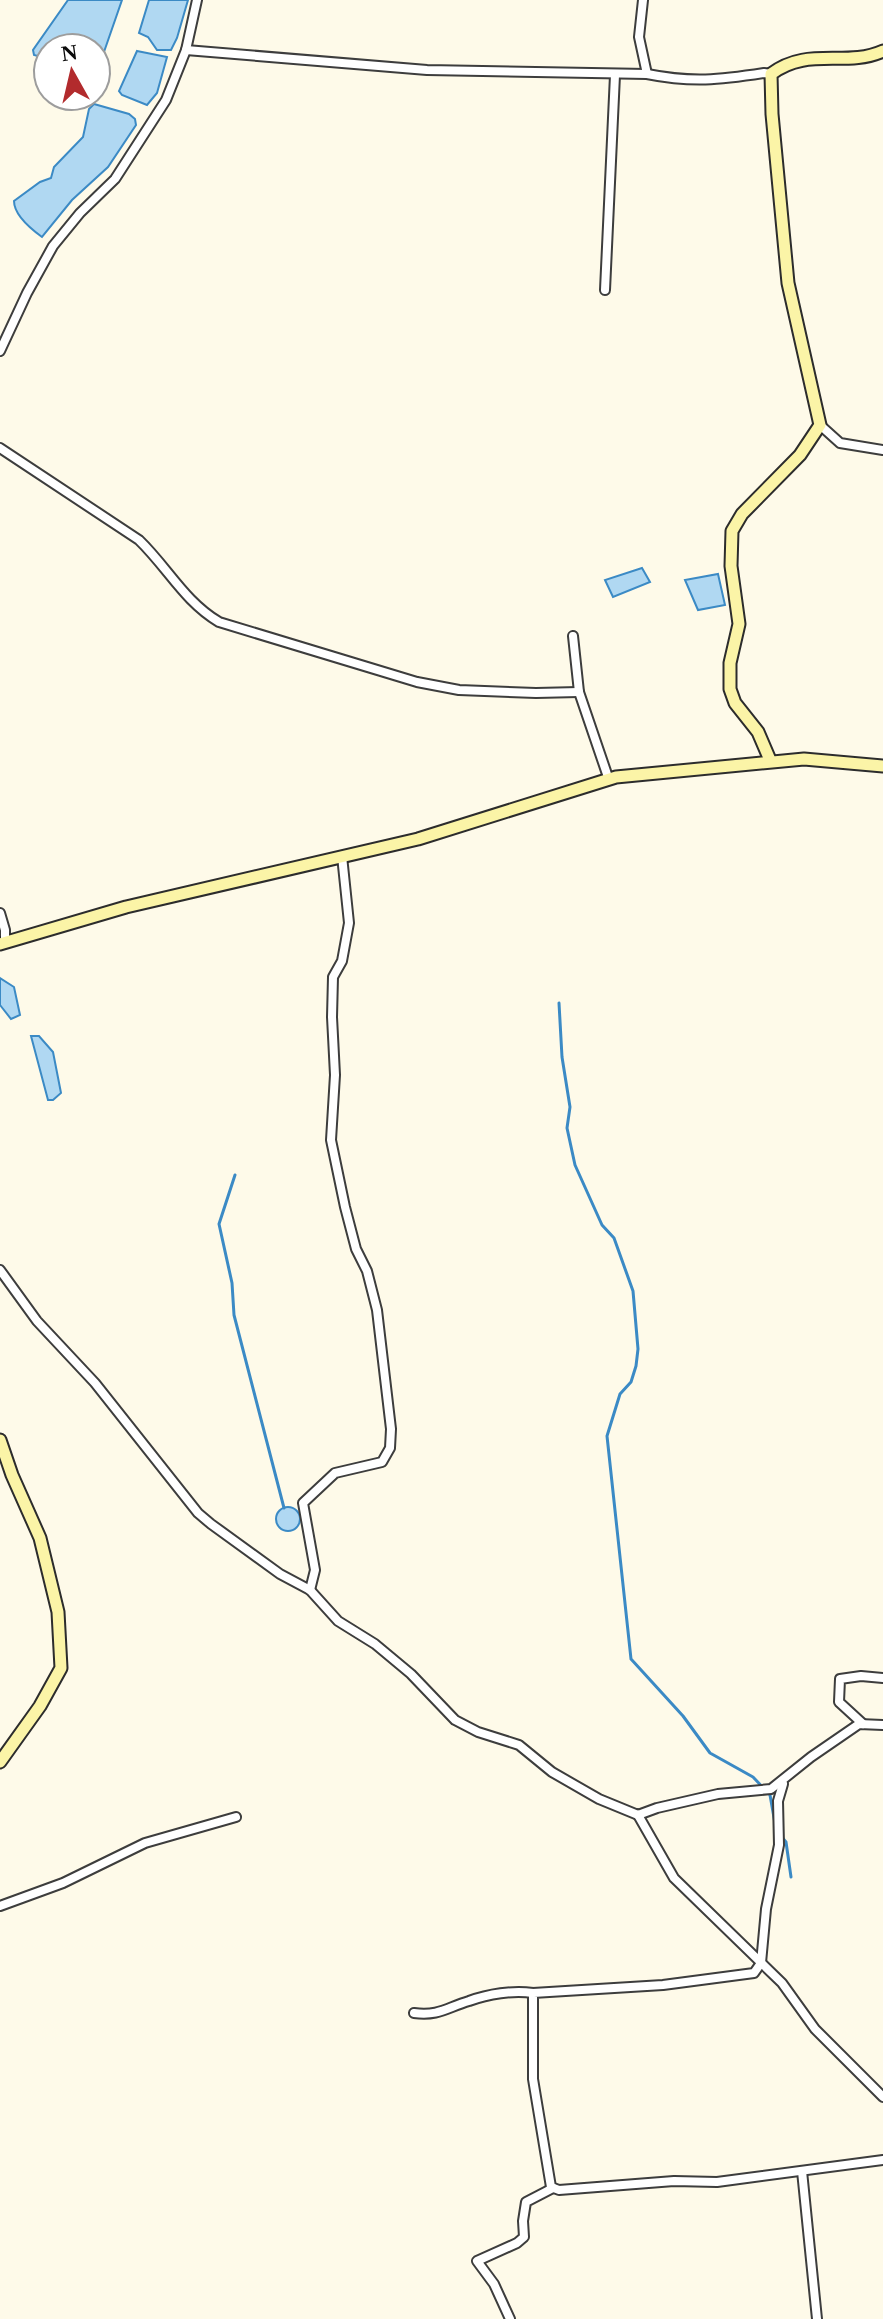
<svg xmlns="http://www.w3.org/2000/svg" width="883" height="2319" font-family="Georgia,serif">
<rect width="100%" height="100%" fill="#fefae9"/>
<g fill="#b0d8f2" stroke="#3b8ac5" stroke-width="2">
<polygon points="68,0 122,0 96,75 96,48 48,48 48,59 34,55 33,50"/>
<polygon points="149,0 188,0 177,38 171,50 157,50 148,37 139,33"/>
<polygon points="137,51 167,57 157,93 147,105 122,95 119,91"/>
<path d="M94,104l35,10 6,5 1,6 -28,42 -36,33 -30,37c-11,-8 -28,-22 -28,-36l26,-19 11,-4 3,-11 29,-30 6,-28z"/>
<polygon points="642,568 650,582 613,597 605,580"/>
<polygon points="718,574 725,605 698,610 685,580"/>
<polygon points="0,978 14,987 20,1015 11,1019 0,1005"/>
<polygon points="31,1036 39,1036 53,1052 61,1093 53,1100 48,1100"/>
<circle cx="288" cy="1519" r="12"/>
</g>
<g fill="none" stroke-linecap="round" stroke-linejoin="round">
<g stroke="#3b8ac5" stroke-width="3">
<polyline points="559,1003 562,1057 570,1107 567,1128 575,1165 602,1225 614,1238 633,1291 638,1349 636,1366 631,1382 620,1394 607,1436 631,1659 683,1716 710,1753 753,1777 770,1795 776,1829"/>
<polyline points="235,1175 219,1224 232,1283 234,1315 284,1508"/>
<polyline points="780,1835 786,1842 791,1877"/>
</g>
<defs>
<g id="street">
<polyline points="643,0 639,37 647,74"/>
<path d="M186,50l241,20 220,4c45,9 72,6 117,-1l7,1"/>
<polyline points="605,290 615,75"/>
<polyline points="0,351 27,293 53,246 80,213 115,179 166,100 186,50 197,0"/>
<polyline points="820,425 840,443 883,450"/>
<path d="M0,448l139,92c29,28 45,61 80,82l198,60 42,8 77,3 43,-1"/>
<polyline points="573,636 579,692 609,780"/>
<polyline points="0,913 5,930 5,942"/>
<polyline points="0,1270 37,1321 95,1383 198,1513 211,1524 280,1574 310,1590 338,1621 375,1644 411,1674 455,1720 478,1732 519,1745 552,1772 599,1799 638,1815 657,1808 718,1794 771,1789 811,1757 859,1724 883,1725"/>
<polyline points="310,1590 315,1570 303,1503 335,1473 382,1462 390,1448 391,1429 377,1310 367,1271 356,1249 345,1207 331,1140 335,1075 332,1017 333,977 342,961 349,923 342,856"/>
<polyline points="863,1724 839,1702 840,1679 861,1676 883,1678"/>
<polyline points="783,1784 778,1801 779,1845 766,1909 761,1963 754,1973 663,1985 533,1993 533,2079 551,2187 559,2190 674,2181 717,2182 883,2160"/>
<polyline points="638,1815 674,1878 782,1983 815,2029 883,2097"/>
<polyline points="0,1906 63,1883 145,1843 236,1817"/>
<path d="M414,2013c25,3 32,-5 55,-12 19,-7 44,-11 64,-8"/>
<polyline points="802,2171 817,2319"/>
<polyline points="510,2319 494,2284 477,2261 517,2243 524,2237 523,2221 526,2202 553,2188"/>
</g>
<g id="secondary">
<path d="M770,760l-12,-28 -23,-29 -5,-14v-26l9,-39 -8,-58 1,-35 10,-17 58,-59 20,-30 -32,-142 -16,-169 -1,-40c37,-28 74,-6 112,-23"/>
<polyline points="0,944 126,907 418,839 616,777 804,759 883,766"/>
<polyline points="0,1440 12,1475 40,1538 58,1612 61,1668 40,1706 0,1762"/>
</g>
</defs>
<use href="#street" stroke="#3d3d3d" stroke-width="12"/>
<use href="#secondary" stroke="#2c2c2c" stroke-width="15"/>
<use href="#street" stroke="#fff" stroke-width="8"/>
<use href="#secondary" stroke="#fbf4a7" stroke-width="11"/>
</g>
<g transform="translate(72 72) rotate(352)"><circle r="38" fill="#ffffff" stroke="#9d9d9d" stroke-width="2"/>
<path d="M0-6L14 30L0 20L-14 30Z" fill="#b22b2d"/>
<text y="-12" font-size="22" font-weight="bold" text-anchor="middle" fill="#0a0a0a">N</text>
</g>
</svg>
